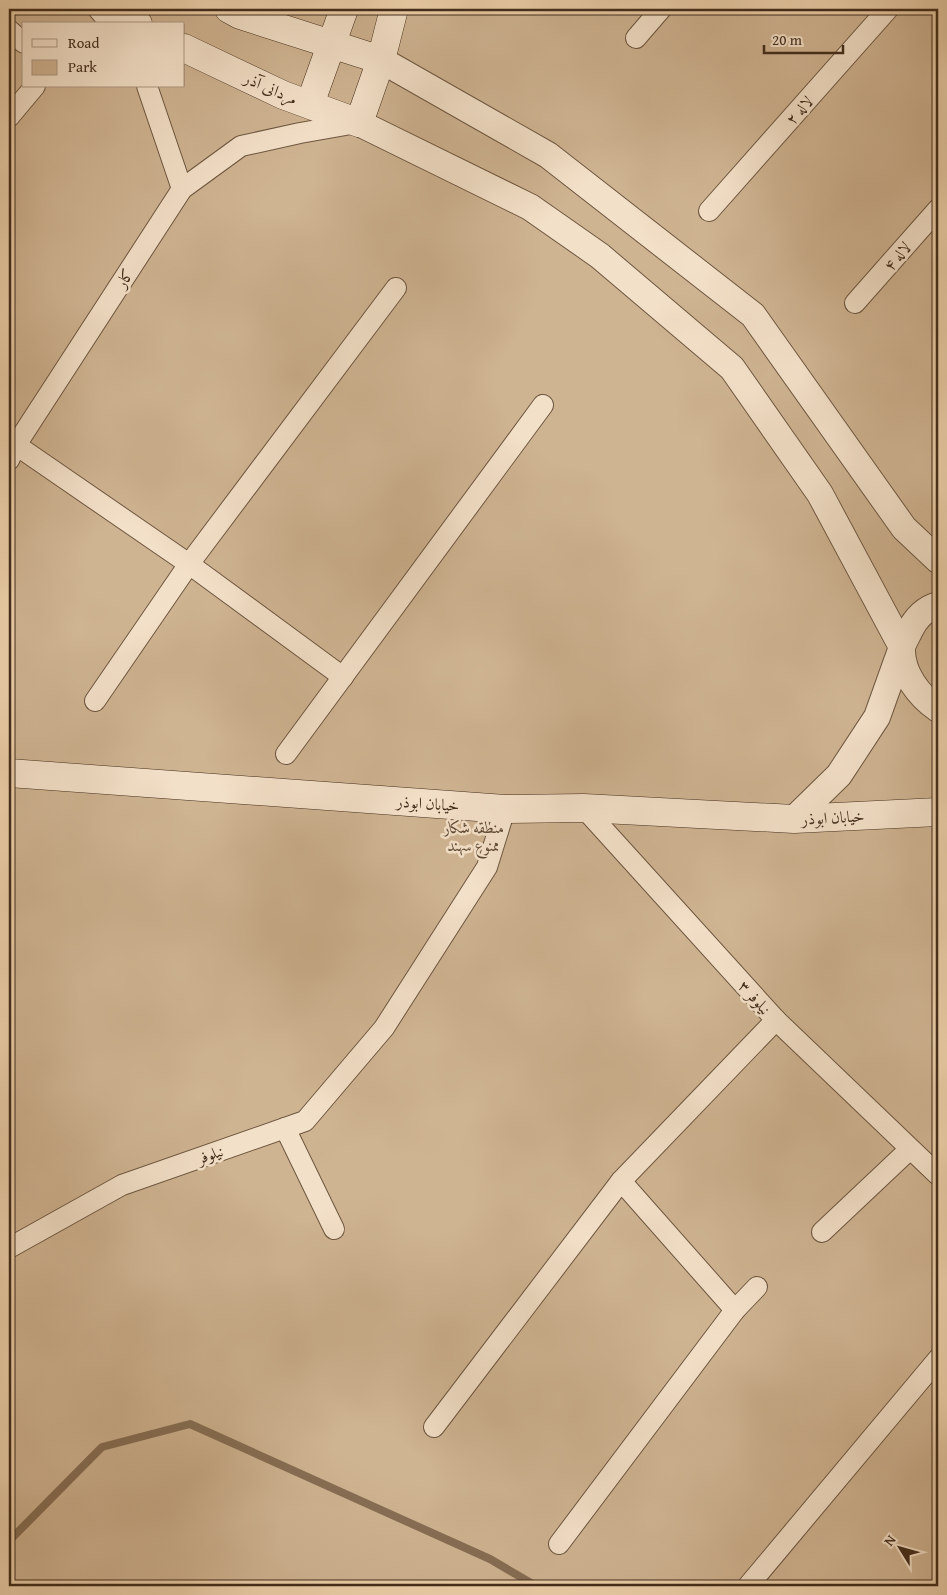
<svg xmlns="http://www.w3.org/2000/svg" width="947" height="1595" font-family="'Gentium Book Plus',Amiri,serif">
<rect width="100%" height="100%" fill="#ecd0aa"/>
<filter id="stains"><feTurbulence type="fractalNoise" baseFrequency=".004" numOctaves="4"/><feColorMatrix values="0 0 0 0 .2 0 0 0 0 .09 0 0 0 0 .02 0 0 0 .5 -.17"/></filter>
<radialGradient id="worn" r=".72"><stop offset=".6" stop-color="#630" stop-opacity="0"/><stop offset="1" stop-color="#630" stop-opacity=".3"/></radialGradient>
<path fill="#cfb492" stroke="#897057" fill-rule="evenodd" d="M9,9h929v1577h-929zM24,24h160v62h-160z"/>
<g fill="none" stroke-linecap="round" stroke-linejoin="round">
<polyline stroke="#866e54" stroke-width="8" points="9,1541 102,1447 190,1424 490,1559 536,1586"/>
<defs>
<g id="minor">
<polyline points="98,9 111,24"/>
<polyline points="9,30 24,43"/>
<polyline points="636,38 661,9"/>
<polyline points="147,86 182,189"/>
<polyline points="9,117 35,86"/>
<polyline points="709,211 888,9"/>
<polyline points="855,303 938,209"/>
<polyline points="16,445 189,564 343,677"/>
<polyline points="9,460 16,445 182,189 241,146 300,133 357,123"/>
<polyline points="95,701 189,564 396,288"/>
<polyline points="286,754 543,405"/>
<polyline points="584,808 776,1020 938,1175"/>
<polyline points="285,1128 334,1229"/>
<polyline points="621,1181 735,1310"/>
<polyline points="822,1232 910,1149"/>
<polyline points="9,1248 122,1185 305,1121 384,1028 487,867 505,809"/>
<polyline points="434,1427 621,1181 776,1020"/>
<polyline points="559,1544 735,1310 757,1287"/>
<polyline points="748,1586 938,1359"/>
</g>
<g id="tertiary">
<polyline points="381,60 548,155 753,315 904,528 938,560"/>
<polyline points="359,123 530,207 600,256 732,368 820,494 902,647 877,717 839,775 794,819"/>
<path d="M938,605c-12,3 -22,13 -28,25 -2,5 -7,12 -8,18 -1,25 17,48 36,61"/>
</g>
<g id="secondary">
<polyline points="113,9 138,24"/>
<polyline points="229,9 240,15 381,60"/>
<polyline points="184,48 283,95 359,123 381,60 394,9"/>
<polyline points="310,104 344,9"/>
<polyline points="9,773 505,809 584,808 794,819 938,812"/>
</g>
</defs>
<use href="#minor" stroke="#6d5640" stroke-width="22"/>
<use href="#tertiary" stroke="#6d5640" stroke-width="28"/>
<use href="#secondary" stroke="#432d1c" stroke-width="29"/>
<use href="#minor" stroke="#f3e0c8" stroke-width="20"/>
<use href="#tertiary" stroke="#f3e0c8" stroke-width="26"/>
<use href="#secondary" stroke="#f3e0c8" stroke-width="28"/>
</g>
<g text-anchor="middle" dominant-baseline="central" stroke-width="5" stroke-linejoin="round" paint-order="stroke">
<g font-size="16" fill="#432d1c" stroke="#f3e0c8">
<text transform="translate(271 88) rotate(24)">مردانی آذر</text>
<text transform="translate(799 110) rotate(-48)">لاله ۲</text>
<text transform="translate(897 256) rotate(-49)">لاله ۴</text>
<text transform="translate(124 278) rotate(-57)">کار</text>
<text transform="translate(428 803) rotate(4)">خیابان ابوذر</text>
<text transform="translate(833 817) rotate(-3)">خیابان ابوذر</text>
<text transform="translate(755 997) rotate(48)">نیلوفر ۳</text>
<text transform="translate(210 1154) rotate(-19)">نیلوفر</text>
</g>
<g font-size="16" font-style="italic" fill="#5f4834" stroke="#f3e0c8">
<text x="474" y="827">منطقه شکار<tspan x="474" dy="18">ممنوع سهند</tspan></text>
</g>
</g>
<rect width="947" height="1595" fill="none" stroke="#ecd0aa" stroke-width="30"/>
<rect x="10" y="10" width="927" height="1575" fill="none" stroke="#432d1c" stroke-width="2.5"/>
<rect x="15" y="15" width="917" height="1565" fill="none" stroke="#432d1c"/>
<rect x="22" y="22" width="162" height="65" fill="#f3e0c8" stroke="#ad9883"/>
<rect x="32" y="39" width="25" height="8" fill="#f3e0c8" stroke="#ad9883"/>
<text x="68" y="48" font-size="15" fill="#432d1c">Road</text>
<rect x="32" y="60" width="25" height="15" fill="#cfb492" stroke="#ad9883"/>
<text x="68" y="72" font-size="15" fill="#432d1c">Park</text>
<g transform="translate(900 1548) rotate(307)" stroke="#f3e0c8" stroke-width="4" paint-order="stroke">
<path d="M0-4L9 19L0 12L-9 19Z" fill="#432d1c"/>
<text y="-8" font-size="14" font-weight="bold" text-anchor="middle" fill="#432d1c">N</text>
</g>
<path d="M764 45v8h79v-8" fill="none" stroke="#432d1c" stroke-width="2.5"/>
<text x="772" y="45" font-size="15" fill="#432d1c" stroke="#f3e0c8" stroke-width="4" paint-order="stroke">20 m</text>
<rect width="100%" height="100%" filter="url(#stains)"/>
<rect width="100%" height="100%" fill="url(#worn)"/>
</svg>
